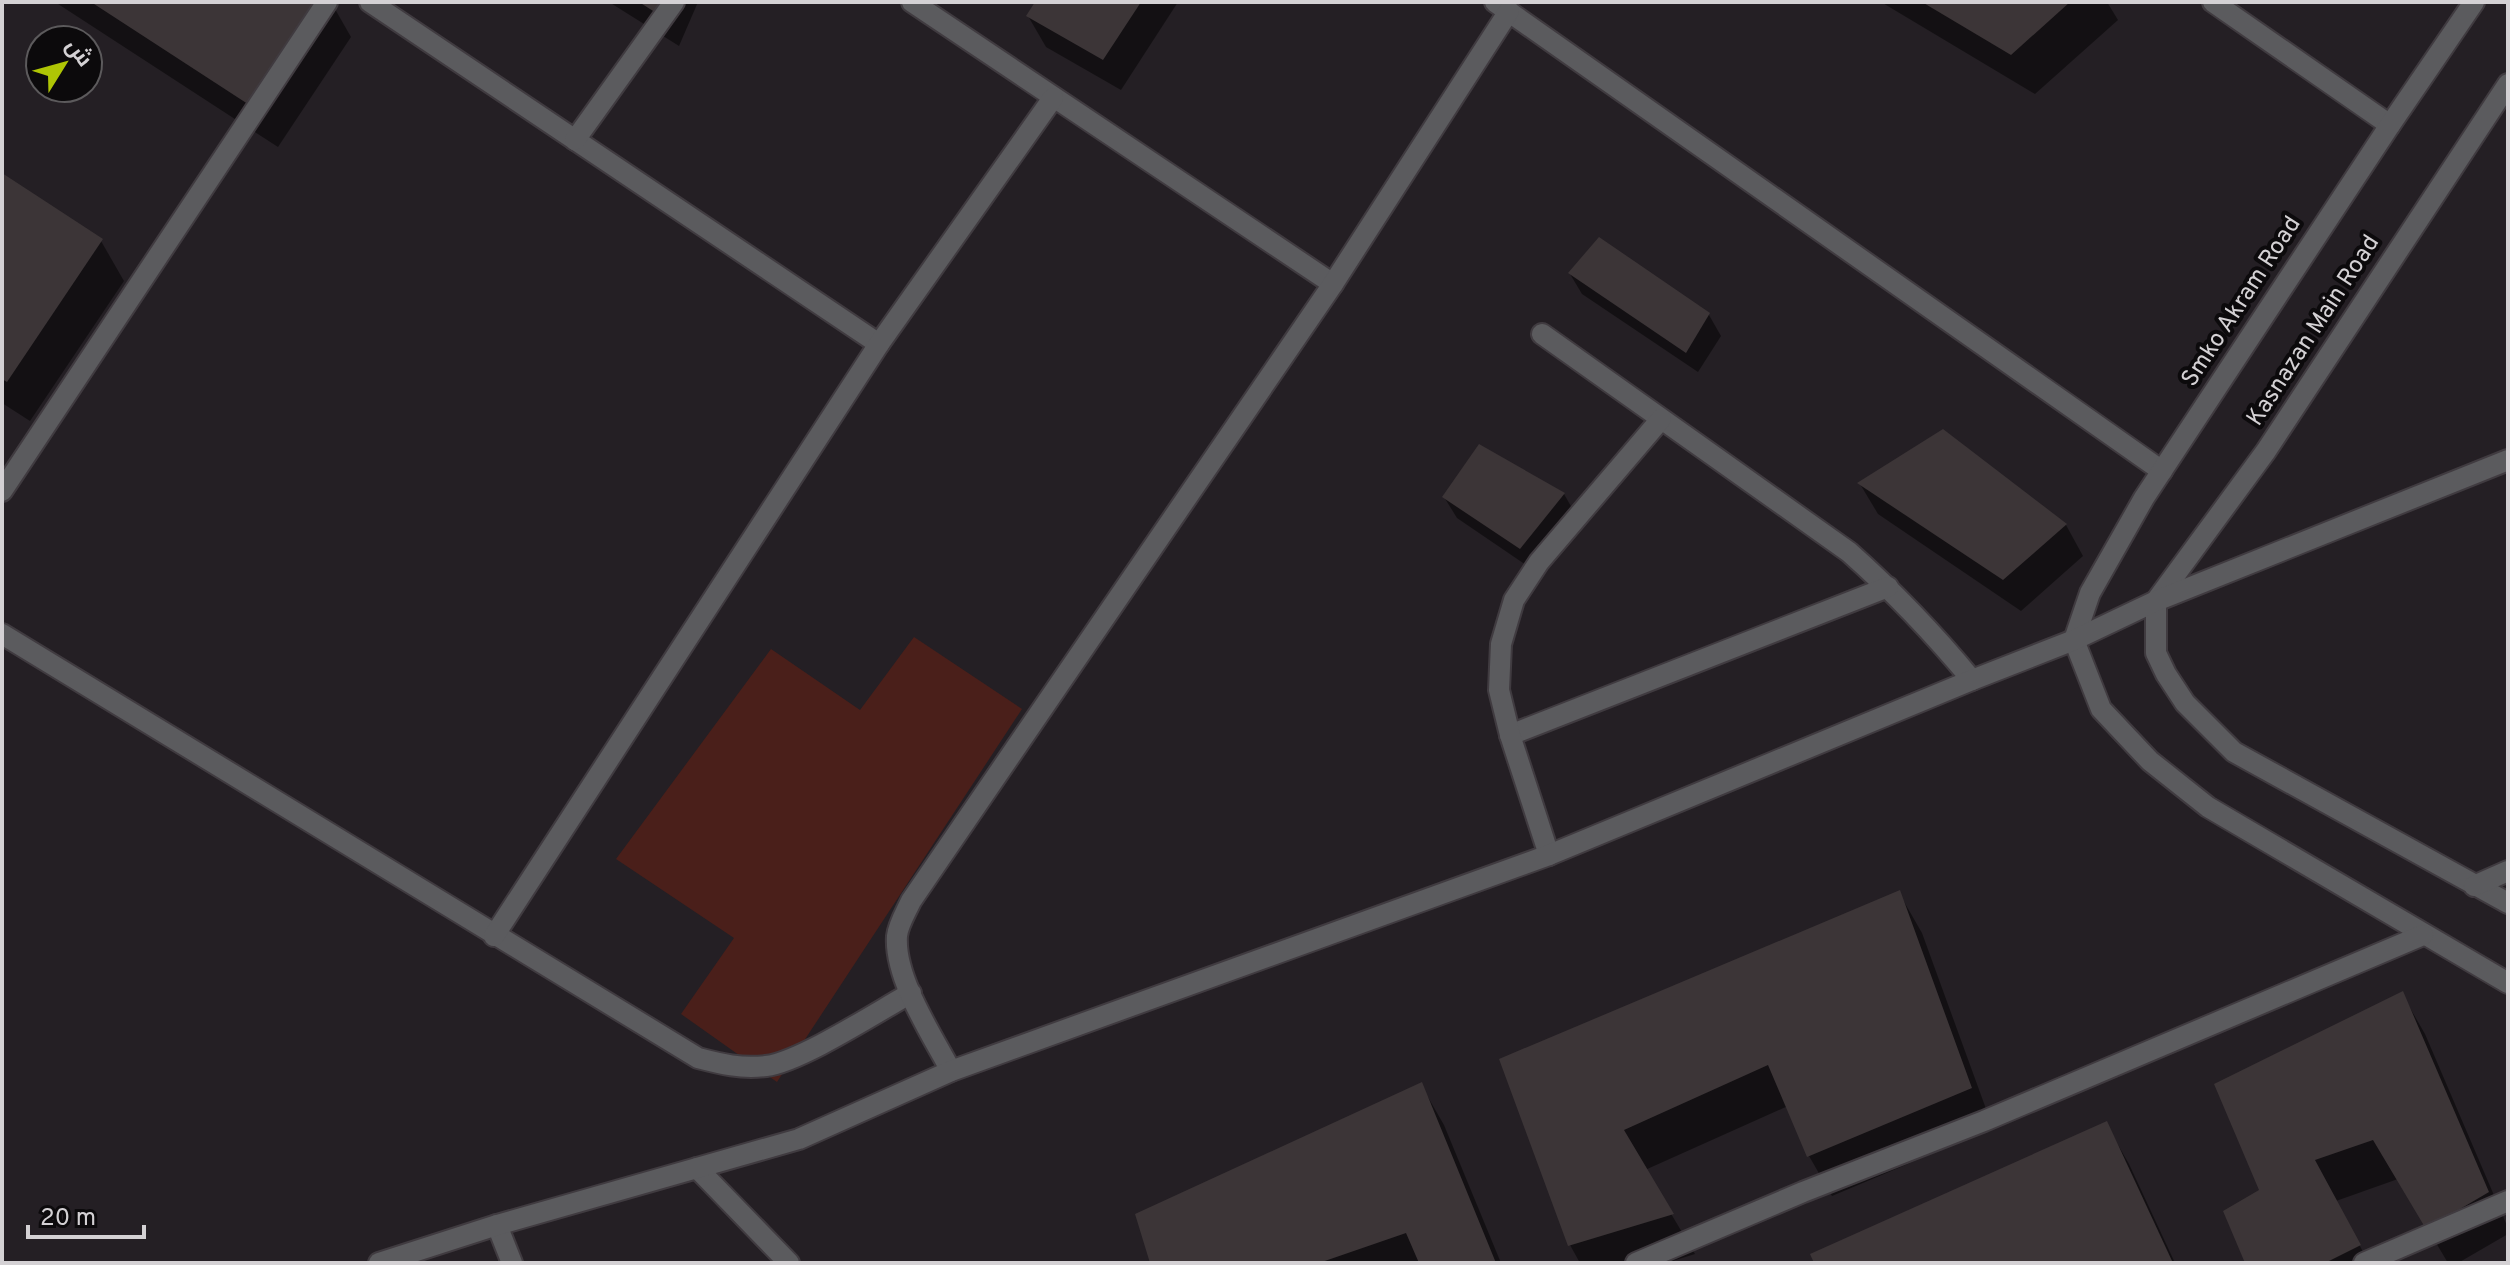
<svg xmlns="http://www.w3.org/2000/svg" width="2510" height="1265" font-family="Overpass,Cairo,sans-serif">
<rect width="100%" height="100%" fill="#241f24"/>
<polygon fill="#4a1f1a" points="914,637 1022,709 777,1082 681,1014 734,938 616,859 771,649 860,710"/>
<g fill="#0007">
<polygon points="55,2 331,2 351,37 278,147"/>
<polygon points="609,2 698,2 679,46"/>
<polygon points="1038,2 1178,2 1121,90 1046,47 1028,16"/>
<polygon points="1881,2 2107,2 2118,20 2035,94"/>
<polygon points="2,175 101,241 124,281 30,421 2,403"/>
<polygon points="1570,274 1709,315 1721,336 1698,372 1582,294"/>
<polygon points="1860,484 2066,525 2083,556 2021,611 1878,514"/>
<polygon points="1564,494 1576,515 1532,569 1457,518 1444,497"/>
<polygon points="1899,893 1922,933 1993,1128 1832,1196 1809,1156 1788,1106 1645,1170 1695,1254 1666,1263 1580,1263 1570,1245 1502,1060"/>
<polygon points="2402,994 2425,1034 2508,1228 2508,1234 2458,1263 2448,1263 2398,1179 2336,1201 2369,1263 2247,1263 2261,1191"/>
<polygon points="1421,1085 1444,1125 1501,1263 1153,1263"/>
<polygon points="2106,1124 2129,1164 2175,1263 1816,1263"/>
</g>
<g fill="#3c3537">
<polygon points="91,2 325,2 254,108"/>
<polygon points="639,2 667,2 661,16"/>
<polygon points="1035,2 1141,2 1103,60 1026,16"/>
<polygon points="1922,2 2070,2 2011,55"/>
<polygon points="2,173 103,239 7,382 2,379"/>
<polygon points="1599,237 1710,313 1686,353 1568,273"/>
<polygon points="1943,429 2067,524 2003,580 1857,483"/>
<polygon points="1479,444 1565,493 1520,549 1442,497"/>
<polygon points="1900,890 1972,1088 1807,1157 1768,1065 1624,1130 1674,1214 1568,1246 1499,1059"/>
<polygon points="2403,991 2489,1192 2426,1229 2373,1140 2315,1160 2361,1245 2325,1263 2245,1263 2223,1211 2259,1190 2214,1084"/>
<polygon points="1422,1082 1496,1263 1419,1263 1406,1233 1319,1263 1150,1263 1135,1214"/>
<polygon points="2107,1121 2173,1263 1814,1263 1810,1254"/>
</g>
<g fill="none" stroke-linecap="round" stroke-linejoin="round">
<defs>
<g id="minor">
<polyline points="370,2 879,344"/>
<polyline points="912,2 1333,284"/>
<polyline points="1495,2 2162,471"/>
<polyline points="2213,2 2390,125"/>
<polyline points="2474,2 2390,125 2144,498 2090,593 2074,640 2101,709 2150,761 2208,807 2508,983"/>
<polyline points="575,140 674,2"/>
<path d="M1542,334l307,218c45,40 85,82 123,128"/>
<polyline points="2,491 327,2"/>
<polyline points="2156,601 2266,451 2508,84"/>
<polyline points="2156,601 2156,653 2166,674 2185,703 2234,752 2508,903"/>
<path d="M2,634l696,424c23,6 43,11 68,8 34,-4 111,-54 145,-73"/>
<polyline points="1510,735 1888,587"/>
<polyline points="1549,855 1510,735 1499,690 1501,644 1514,600 1539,562 1661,419"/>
<polyline points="2474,886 2508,871"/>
<polyline points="494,936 879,344 1053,98"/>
<path d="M951,1071c-19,-36 -57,-93 -54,-135 1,-11 9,-24 14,-35l422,-617 176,-273"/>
<polyline points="697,1168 789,1263"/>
<polyline points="497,1225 512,1263"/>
<polyline points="379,1263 497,1225 799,1139 951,1071 1549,855 1972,680 2074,640 2156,601 2508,460"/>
<polyline points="1636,1263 1803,1192 1984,1121 2423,935"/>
<polyline points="2364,1263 2508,1201"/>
</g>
</defs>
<use href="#minor" stroke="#403b40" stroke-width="24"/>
<use href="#minor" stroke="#5b5b5e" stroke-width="20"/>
</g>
<g text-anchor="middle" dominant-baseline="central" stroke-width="8" stroke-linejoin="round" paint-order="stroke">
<g font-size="24" fill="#d4d1d4" stroke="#0c0a0c">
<text transform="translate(2242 302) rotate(-57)">Smko Akram Road</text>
<text transform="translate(2314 331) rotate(-57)">Kasnazan Main Road</text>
</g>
</g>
<rect width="2510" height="1265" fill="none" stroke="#d4d1d4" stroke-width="8"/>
<g transform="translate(64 64) rotate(53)"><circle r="38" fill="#0c0a0c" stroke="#5c5a5c" stroke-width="2"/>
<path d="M0-6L14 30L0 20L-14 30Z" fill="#afc505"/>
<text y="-12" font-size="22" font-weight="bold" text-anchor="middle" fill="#d4d1d4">ش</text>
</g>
<path d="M28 1225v12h116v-12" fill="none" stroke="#d4d1d4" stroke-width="4"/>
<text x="40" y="1225" font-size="24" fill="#d4d1d4" stroke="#0c0a0c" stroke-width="6" paint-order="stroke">20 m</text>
</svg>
